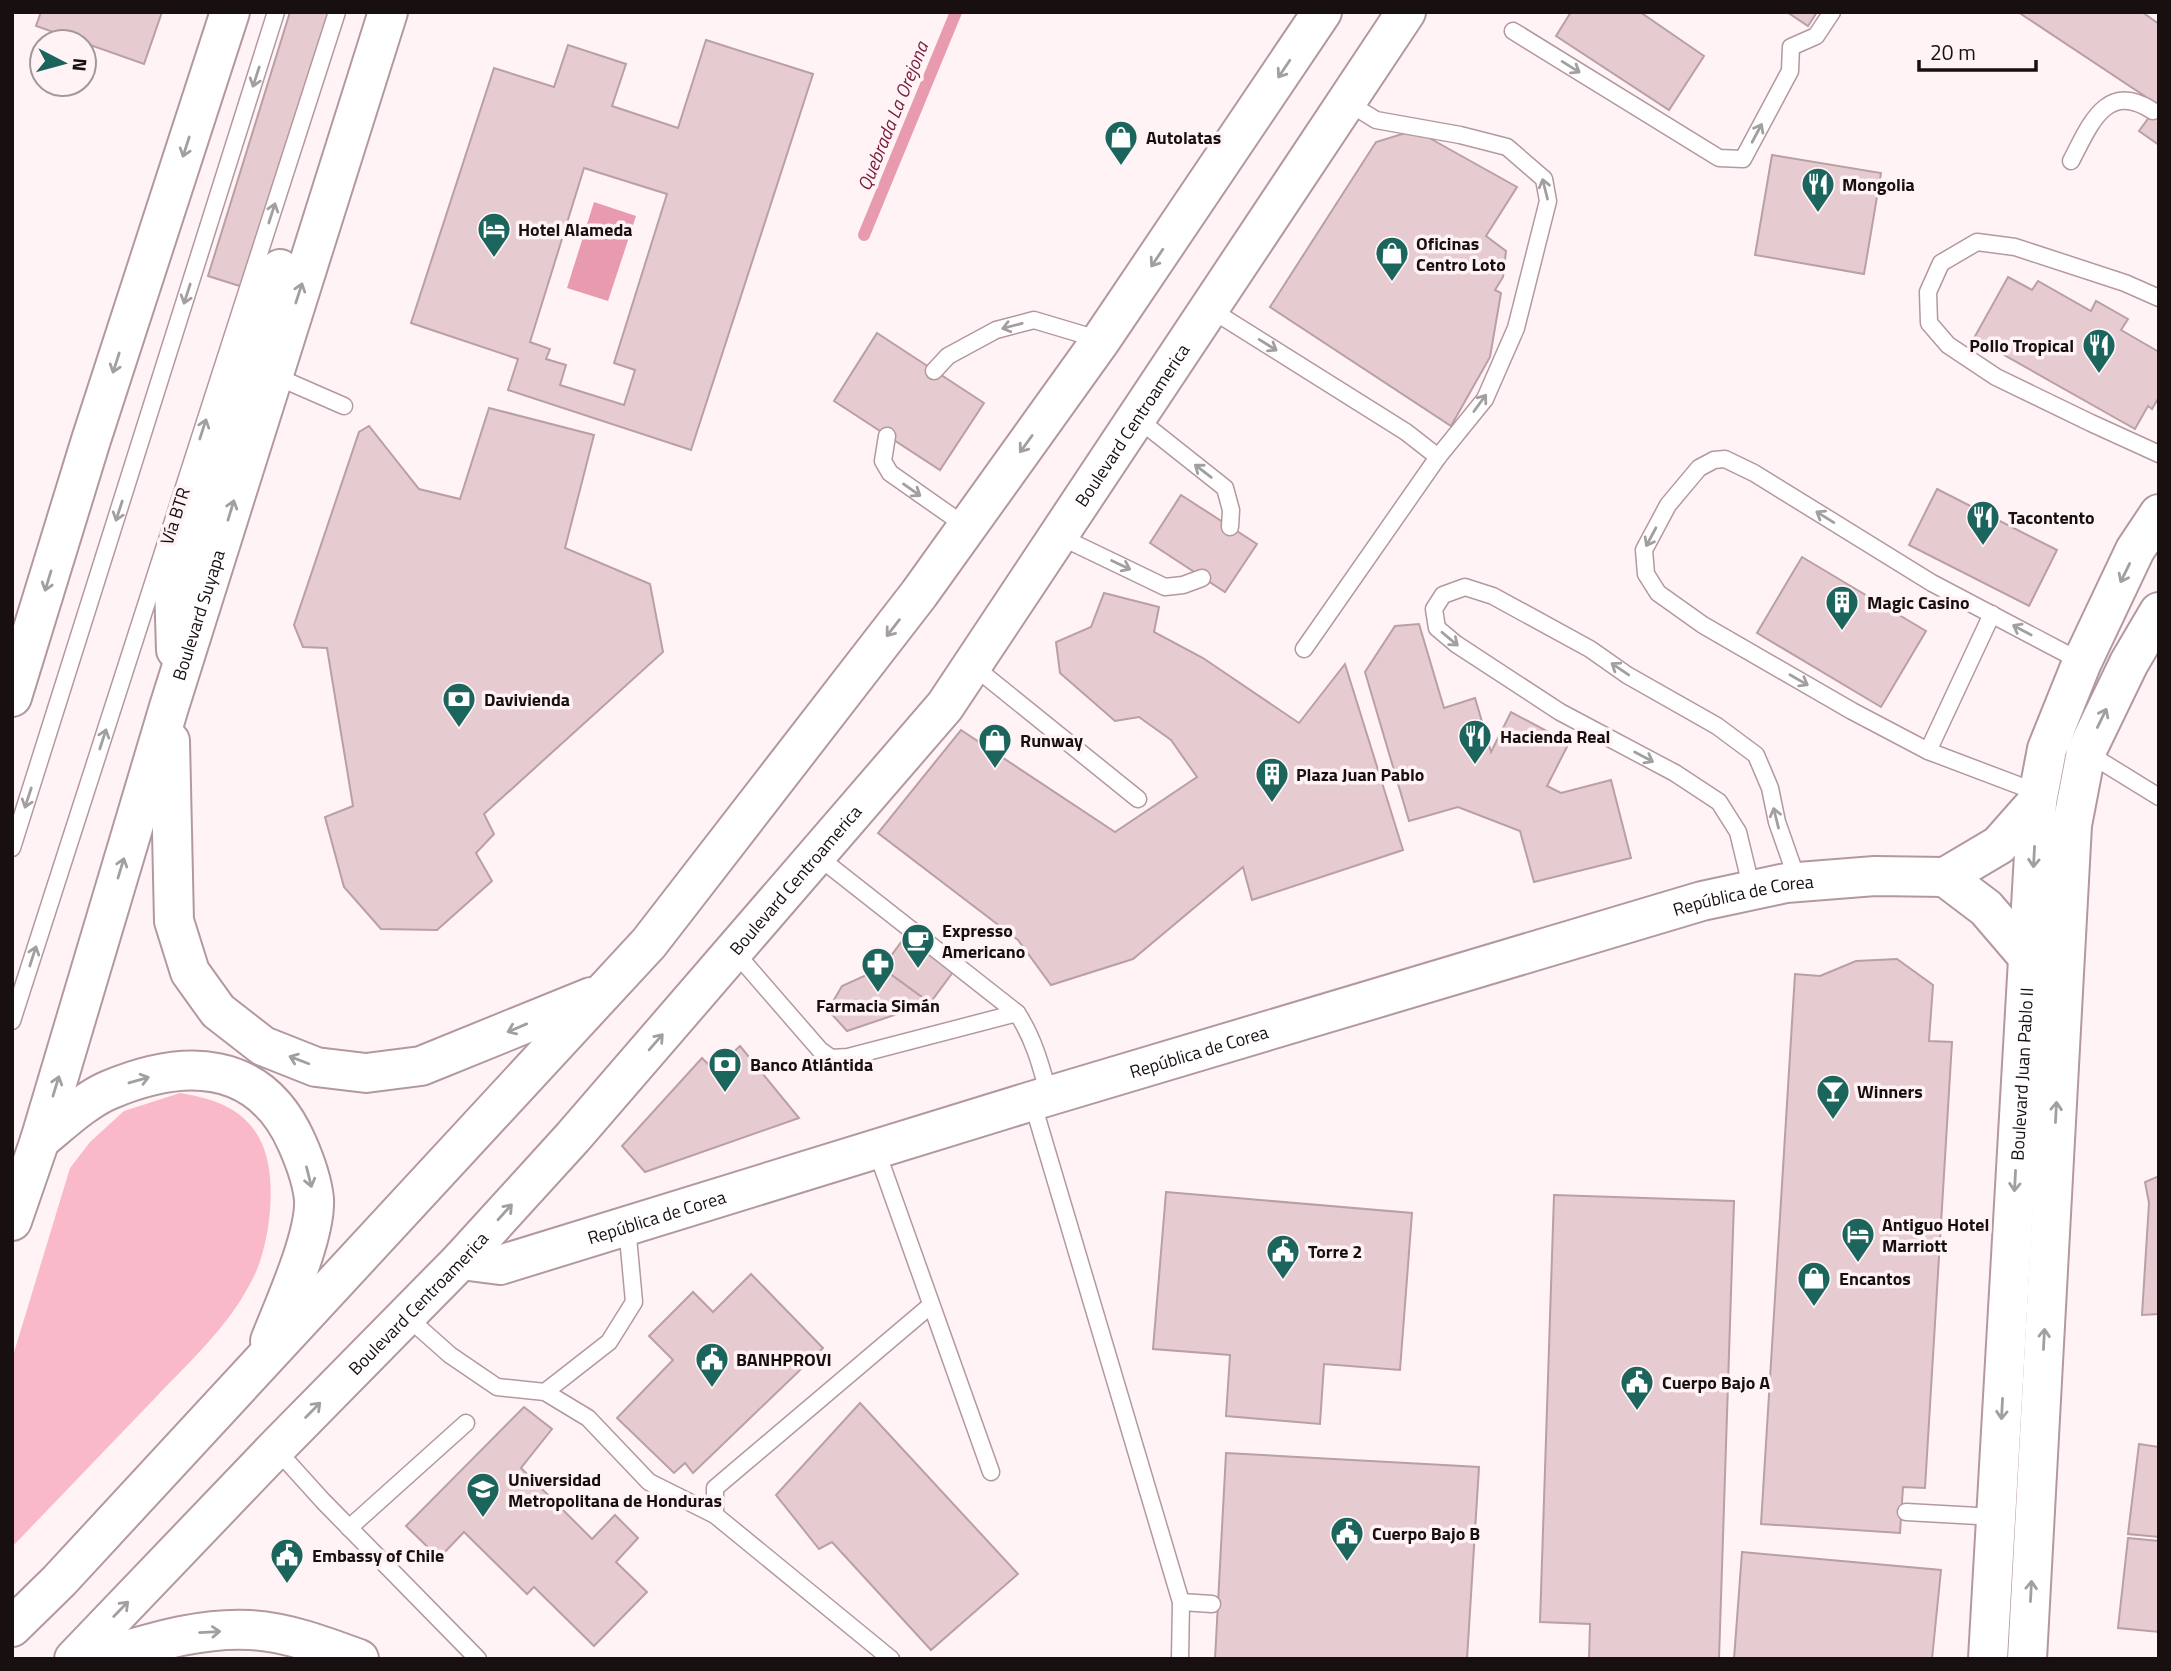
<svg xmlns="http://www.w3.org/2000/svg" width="2171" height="1671" font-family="'Titillium Web',sans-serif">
<rect width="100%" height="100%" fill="#fff3f6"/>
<path fill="#f9b9c8" d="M180,1093c44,7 78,22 88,70 7,34 0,89 -17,119 -23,45 -61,79 -95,115 -48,50 -96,100 -144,150v-188l58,-191 20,-26 34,-31z"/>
<polygon fill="#e89bae" points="594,202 636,216 608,301 567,288"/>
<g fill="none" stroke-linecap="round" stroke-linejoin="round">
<polyline stroke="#e89bae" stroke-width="12" points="864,235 956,12"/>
</g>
<g fill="#e6cbd0" stroke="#ba9fa5" stroke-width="2" fill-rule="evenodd">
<polygon points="41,12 162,12 144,64 36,26"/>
<polygon points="290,12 333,12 246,288 208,276"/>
<polygon points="1571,12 1640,12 1704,56 1669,110 1556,36"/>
<polygon points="1787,12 1817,12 1808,26"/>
<polygon points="2018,12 2142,12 2159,24 2159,145 2139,131 2158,105"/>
<path d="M706,40l107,34 -122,376 -183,-60 10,-31 -107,-36 83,-255 60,19 14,-42 58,19 -14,42 66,22zM584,168l83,26 -53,169 21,7 -11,35 -64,-20 6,-20 -20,-6 4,-10 -20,-7z"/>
<polygon points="1415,130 1517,187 1486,236 1506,251 1503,277 1495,290 1501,293 1490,357 1451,426 1270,307 1376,142"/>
<polygon points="1772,155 1881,173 1864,274 1755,255"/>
<polygon points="2008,277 2032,290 2038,281 2091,311 2096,301 2128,319 2121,330 2159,352 2159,397 2152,409 2148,406 2135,429 1974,338"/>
<polygon points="877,333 984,403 940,470 834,401"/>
<polygon points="489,408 594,435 565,548 650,584 663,652 484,814 494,834 476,853 492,881 437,930 381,929 344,887 325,817 353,806 327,648 303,647 294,625 359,432 369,426 419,489 460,499"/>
<polygon points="1937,489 2057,550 2029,606 1909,545"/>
<polygon points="1181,495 1257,544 1225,592 1150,543"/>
<polygon points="1802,557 1926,631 1881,707 1757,633"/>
<polygon points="1104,593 1159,607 1154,632 1203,658 1299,723 1345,664 1403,850 1252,900 1243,867 1133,959 1051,985 1018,940 878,833 961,730 1115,832 1197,777 1171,740 1139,717 1115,721 1060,673 1056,642 1091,627"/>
<polygon points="1419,624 1444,708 1475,698 1491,752 1511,712 1569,743 1547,786 1561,793 1611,780 1631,858 1534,882 1520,831 1458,807 1409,821 1365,672 1395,626"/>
<polygon points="905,937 953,972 930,1003 882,968"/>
<polygon points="1897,959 1933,985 1929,1041 1952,1042 1925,1488 1903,1487 1900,1533 1761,1524 1795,974 1820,976 1856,961"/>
<polygon points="882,968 930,1003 847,1031 828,1010 842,986"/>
<polygon points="740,1046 799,1118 645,1172 622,1146 702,1058 714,1070"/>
<polygon points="2159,1176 2159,1314 2142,1315 2149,1203 2145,1182"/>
<polygon points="1166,1192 1412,1213 1400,1370 1324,1364 1320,1424 1226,1416 1230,1355 1153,1349"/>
<polygon points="1554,1195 1734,1201 1719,1659 1589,1659 1590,1624 1540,1622"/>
<polygon points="751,1274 823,1348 693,1473 685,1463 674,1473 617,1418 673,1360 649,1336 693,1292 713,1312"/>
<polygon points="860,1403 1018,1574 931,1650 832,1542 819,1549 776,1495"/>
<polygon points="524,1407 552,1429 521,1468 592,1539 615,1515 638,1538 616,1562 647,1592 594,1646 534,1587 527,1594 464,1532 439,1558 406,1526"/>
<polygon points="2139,1444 2159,1447 2159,1537 2128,1534"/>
<polygon points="1226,1453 1479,1467 1467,1659 1215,1659"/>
<polygon points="2128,1538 2159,1541 2159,1632 2118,1628"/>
<polygon points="1742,1552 1941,1570 1932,1659 1734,1659"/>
</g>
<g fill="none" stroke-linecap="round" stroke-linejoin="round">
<defs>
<g id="service">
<polyline points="1513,31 1719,158 1743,159 1790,71 1791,47 1816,36 1832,12"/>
<path d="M2071,161c19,-36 35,-81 82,-50"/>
<polyline points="2159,298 2125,283 2015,247 1977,242 1941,263 1928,292 1929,323 1948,345 1996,377 2091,423 2159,454"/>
<polyline points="1210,309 1406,432 1438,457"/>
<polyline points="934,371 948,356 996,330 1034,320 1101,340"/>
<polyline points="273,375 344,406"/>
<polyline points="1138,419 1225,488 1231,510 1230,527"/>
<polyline points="887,436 883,461 890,473 967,527"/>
<polyline points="1059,536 1165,587 1183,585 1202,578"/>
<polyline points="1304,649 1438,457 1485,399 1516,328 1548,201 1544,179 1507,147 1460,135 1376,120 1347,102"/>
<polyline points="972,665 1138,799"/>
<polyline points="1928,751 1992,614"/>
<polyline points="2086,752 2159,797"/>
<polyline points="2039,793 1928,751 1852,711 1703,625 1658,593 1646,574 1644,550 1668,505 1699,468 1714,460 1725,459 1754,473 1932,583 2082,662"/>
<polyline points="12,848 276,12"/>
<path d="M816,855l201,158c17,26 24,53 32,82"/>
<polyline points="1752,890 1738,832 1719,802 1675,773 1560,712 1456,644 1437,628 1434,609 1443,595 1465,587 1493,596 1590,649 1627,675 1717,726 1756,755 1770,788 1777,822 1798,882"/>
<polyline points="734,951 820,1050 831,1058 848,1057 1017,1013"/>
<polyline points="12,1021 337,12"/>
<polyline points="1032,1101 1181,1602 1180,1659"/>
<polyline points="876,1149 991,1472"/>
<polyline points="406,1316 450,1355 497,1387 545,1392 588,1418 649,1482 715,1515"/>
<polyline points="545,1392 609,1342 634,1302 627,1226"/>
<polyline points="276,1449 323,1501 478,1659"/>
<polyline points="1906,1512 1996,1517"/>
<polyline points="349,1528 466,1423"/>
<polyline points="1181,1602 1212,1604"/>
<polyline points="891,1659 715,1515 715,1488 931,1305"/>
</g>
<g id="tertiary">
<polyline points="1945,877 1986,908 2028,957"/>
<path id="s1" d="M461,1260l39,5 532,-164 670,-200 84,-18 89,-7 70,1 54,-32 38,-43"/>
</g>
<g id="primary">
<polyline points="176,650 174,584 280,269"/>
<polyline points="12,697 91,440 230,12"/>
<polyline points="170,741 174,921 190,972 218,1011 263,1046 316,1067 366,1073 421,1066 591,997"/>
<path d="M40,1140c20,-16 45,-40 69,-50 76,-32 151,-31 188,53 8,18 15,37 17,56 2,37 -30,106 -44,142"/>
<path id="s2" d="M12,1221l28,-81 129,-433 219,-695"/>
<polyline points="12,1627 59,1581 649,943 919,594 1101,340 1322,12"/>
<path id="s3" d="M74,1659l202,-211 185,-188 112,-123 372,-431 461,-694"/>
<path d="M96,1659c50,-14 101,-32 154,-29 37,2 74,16 109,29"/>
<path id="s4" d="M1988,1659l49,-857 10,-53 35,-87 53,-112 24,-36"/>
<polyline points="2027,1659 2072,825 2086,752 2129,663 2159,612"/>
</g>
</defs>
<use href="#service" stroke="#b3999f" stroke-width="19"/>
<use href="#tertiary" stroke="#b3999f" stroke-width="42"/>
<use href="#primary" stroke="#b3999f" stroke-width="42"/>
<use href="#service" stroke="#fff" stroke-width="16"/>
<use href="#tertiary" stroke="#fff" stroke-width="38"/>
<use href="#primary" stroke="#fff" stroke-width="38"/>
</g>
<defs><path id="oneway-shaft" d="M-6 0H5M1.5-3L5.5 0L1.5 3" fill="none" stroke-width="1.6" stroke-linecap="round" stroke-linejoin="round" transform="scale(1.75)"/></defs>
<g stroke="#a39fa0">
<use href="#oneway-shaft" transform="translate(1571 67) rotate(32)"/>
<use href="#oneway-shaft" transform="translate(1284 69) rotate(124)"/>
<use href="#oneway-shaft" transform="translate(256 77) rotate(108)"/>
<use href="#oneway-shaft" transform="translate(1757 133) rotate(-62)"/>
<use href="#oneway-shaft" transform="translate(186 147) rotate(108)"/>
<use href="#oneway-shaft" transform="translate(1545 189) rotate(-104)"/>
<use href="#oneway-shaft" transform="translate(272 213) rotate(-72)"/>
<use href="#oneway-shaft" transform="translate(1157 258) rotate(124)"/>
<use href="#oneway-shaft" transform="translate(299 293) rotate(-72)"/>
<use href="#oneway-shaft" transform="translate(187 294) rotate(108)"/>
<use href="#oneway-shaft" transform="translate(1012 326) rotate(165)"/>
<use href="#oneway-shaft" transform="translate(1268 345) rotate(32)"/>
<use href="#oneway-shaft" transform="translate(116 363) rotate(108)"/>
<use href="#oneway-shaft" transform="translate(1480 403) rotate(-54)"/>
<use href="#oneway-shaft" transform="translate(203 429) rotate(-72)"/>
<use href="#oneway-shaft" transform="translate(1026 444) rotate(126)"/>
<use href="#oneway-shaft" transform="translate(1203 471) rotate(-142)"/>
<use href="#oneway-shaft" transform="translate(912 490) rotate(35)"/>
<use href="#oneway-shaft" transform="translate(231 510) rotate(-73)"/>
<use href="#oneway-shaft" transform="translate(119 511) rotate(108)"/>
<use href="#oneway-shaft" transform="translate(1825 517) rotate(-148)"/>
<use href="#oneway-shaft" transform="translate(1651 537) rotate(118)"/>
<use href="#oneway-shaft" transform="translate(1121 565) rotate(25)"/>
<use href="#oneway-shaft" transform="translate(2125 573) rotate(116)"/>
<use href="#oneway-shaft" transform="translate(48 581) rotate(107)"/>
<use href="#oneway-shaft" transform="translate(893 628) rotate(128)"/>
<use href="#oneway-shaft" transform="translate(2022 630) rotate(-152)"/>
<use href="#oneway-shaft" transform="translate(1450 639) rotate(40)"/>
<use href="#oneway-shaft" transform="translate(1620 669) rotate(-146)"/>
<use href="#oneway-shaft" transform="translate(1799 680) rotate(30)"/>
<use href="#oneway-shaft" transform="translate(2102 718) rotate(-64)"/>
<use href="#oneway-shaft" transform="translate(103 739) rotate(-72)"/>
<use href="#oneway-shaft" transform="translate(1644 757) rotate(28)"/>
<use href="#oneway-shaft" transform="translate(28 798) rotate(108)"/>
<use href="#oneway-shaft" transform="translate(1776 818) rotate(-104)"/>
<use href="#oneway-shaft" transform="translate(2034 857) rotate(93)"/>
<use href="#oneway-shaft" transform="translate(121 868) rotate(-73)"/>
<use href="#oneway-shaft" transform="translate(33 956) rotate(-72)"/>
<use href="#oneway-shaft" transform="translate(517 1028) rotate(157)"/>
<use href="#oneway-shaft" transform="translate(656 1042) rotate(-49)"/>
<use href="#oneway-shaft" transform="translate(299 1060) rotate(-159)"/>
<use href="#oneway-shaft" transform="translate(139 1080) rotate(-16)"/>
<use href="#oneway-shaft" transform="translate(56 1086) rotate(-73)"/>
<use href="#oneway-shaft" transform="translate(2056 1112) rotate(-87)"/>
<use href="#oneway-shaft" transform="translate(309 1177) rotate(76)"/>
<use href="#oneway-shaft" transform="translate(2015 1181) rotate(93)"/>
<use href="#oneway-shaft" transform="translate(505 1212) rotate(-48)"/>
<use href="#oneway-shaft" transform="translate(2044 1339) rotate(-87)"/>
<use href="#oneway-shaft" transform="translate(2002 1409) rotate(93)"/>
<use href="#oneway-shaft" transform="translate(313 1410) rotate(-45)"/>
<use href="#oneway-shaft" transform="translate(2031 1591) rotate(-87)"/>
<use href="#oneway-shaft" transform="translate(121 1609) rotate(-46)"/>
<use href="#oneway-shaft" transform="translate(210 1632) rotate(-3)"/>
</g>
<defs>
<symbol id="shop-pin" viewBox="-11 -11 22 30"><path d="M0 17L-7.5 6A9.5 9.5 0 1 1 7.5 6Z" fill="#1c655c" stroke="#fff3f6"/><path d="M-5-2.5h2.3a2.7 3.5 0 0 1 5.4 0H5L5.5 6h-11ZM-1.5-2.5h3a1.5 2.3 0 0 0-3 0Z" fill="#fff"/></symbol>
<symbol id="restaurant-pin" viewBox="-11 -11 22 30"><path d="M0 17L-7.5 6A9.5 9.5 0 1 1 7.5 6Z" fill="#1c655c" stroke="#fff3f6"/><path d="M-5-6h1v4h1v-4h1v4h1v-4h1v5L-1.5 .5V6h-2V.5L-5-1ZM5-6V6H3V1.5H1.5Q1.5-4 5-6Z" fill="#fff"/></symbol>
<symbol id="hotel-pin" viewBox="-11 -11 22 30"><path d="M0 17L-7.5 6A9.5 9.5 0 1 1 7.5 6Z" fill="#1c655c" stroke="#fff3f6"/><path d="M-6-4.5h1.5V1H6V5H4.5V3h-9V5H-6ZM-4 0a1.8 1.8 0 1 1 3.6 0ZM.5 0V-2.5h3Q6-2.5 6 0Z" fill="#fff"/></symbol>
<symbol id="building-pin" viewBox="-11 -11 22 30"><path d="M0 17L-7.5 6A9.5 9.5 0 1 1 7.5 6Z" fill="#1c655c" stroke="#fff3f6"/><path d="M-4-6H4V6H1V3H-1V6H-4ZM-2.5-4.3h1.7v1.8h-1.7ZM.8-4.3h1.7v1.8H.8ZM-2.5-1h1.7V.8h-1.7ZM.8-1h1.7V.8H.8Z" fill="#fff"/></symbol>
<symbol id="bank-pin" viewBox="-11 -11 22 30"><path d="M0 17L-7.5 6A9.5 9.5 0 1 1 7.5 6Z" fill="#1c655c" stroke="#fff3f6"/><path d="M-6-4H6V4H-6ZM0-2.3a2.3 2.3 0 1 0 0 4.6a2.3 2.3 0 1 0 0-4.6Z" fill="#fff"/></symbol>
<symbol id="cafe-pin" viewBox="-11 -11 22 30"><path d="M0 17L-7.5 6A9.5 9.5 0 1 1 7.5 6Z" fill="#1c655c" stroke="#fff3f6"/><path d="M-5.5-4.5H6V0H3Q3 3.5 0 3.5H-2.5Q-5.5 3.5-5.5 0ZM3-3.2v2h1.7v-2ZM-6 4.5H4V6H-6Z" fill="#fff"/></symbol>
<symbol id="pharmacy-pin" viewBox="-11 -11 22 30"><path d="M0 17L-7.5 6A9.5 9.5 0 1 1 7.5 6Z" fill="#1c655c" stroke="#fff3f6"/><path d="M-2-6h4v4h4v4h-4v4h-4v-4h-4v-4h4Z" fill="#fff"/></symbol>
<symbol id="bar-pin" viewBox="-11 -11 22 30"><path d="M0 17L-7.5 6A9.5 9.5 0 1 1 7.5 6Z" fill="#1c655c" stroke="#fff3f6"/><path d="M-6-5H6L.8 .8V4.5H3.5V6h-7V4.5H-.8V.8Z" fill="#fff"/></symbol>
<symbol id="civic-pin" viewBox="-11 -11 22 30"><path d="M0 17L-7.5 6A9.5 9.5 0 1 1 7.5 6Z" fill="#1c655c" stroke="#fff3f6"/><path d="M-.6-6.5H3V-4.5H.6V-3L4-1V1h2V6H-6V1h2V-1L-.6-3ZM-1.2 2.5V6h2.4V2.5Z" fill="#fff"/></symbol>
<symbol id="university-pin" viewBox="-11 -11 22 30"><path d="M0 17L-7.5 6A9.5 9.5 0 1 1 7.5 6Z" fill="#1c655c" stroke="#fff3f6"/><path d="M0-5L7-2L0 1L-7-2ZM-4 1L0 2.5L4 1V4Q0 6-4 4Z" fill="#fff"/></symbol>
</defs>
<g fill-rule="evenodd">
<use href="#shop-pin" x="1102" y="118" width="38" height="52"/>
<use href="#restaurant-pin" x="1799" y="165" width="38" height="52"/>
<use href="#hotel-pin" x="475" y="210" width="38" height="52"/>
<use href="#shop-pin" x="1373" y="234" width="38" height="52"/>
<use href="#restaurant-pin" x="2080" y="326" width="38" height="52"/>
<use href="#restaurant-pin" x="1964" y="498" width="38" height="52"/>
<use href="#building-pin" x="1823" y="583" width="38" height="52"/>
<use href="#bank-pin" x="440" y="680" width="38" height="52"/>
<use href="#restaurant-pin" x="1456" y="717" width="38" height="52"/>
<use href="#shop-pin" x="976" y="721" width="38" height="52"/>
<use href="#building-pin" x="1253" y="755" width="38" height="52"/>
<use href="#cafe-pin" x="899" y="921" width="38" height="52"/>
<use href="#pharmacy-pin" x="859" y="945" width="38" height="52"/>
<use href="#bank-pin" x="706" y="1045" width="38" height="52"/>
<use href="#bar-pin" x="1814" y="1072" width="38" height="52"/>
<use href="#hotel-pin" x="1839" y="1215" width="38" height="52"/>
<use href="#civic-pin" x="1264" y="1232" width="38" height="52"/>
<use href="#shop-pin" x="1795" y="1259" width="38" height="52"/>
<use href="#civic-pin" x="693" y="1340" width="38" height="52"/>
<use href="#civic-pin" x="1618" y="1363" width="38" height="52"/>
<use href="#university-pin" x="464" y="1470" width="38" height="52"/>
<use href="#civic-pin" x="1328" y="1514" width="38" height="52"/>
<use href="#civic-pin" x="268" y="1536" width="38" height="52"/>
</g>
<g text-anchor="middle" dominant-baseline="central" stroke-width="7" stroke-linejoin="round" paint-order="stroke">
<g font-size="18" font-weight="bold" fill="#180f11" stroke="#fff3f6" text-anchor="start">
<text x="1146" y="137">Autolatas</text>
<text x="1842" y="184">Mongolia</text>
<text x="518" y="229">Hotel Alameda</text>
<text x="1416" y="243">Oficinas<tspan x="1416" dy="21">Centro Loto</tspan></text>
<text x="2074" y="345" text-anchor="end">Pollo Tropical</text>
<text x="2008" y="517">Tacontento</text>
<text x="1867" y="602">Magic Casino</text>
<text x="484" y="699">Davivienda</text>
<text x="1500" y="736">Hacienda Real</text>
<text x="1020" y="740">Runway</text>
<text x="1296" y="774">Plaza Juan Pablo</text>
<text x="942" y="930">Expresso<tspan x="942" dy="21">Americano</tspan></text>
<text x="878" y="1005" text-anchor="middle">Farmacia Simán</text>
<text x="750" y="1064">Banco Atlántida</text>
<text x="1857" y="1091">Winners</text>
<text x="1882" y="1224">Antiguo Hotel<tspan x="1882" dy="21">Marriott</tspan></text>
<text x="1308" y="1251">Torre 2</text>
<text x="1839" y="1278">Encantos</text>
<text x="736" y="1359">BANHPROVI</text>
<text x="1662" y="1382">Cuerpo Bajo A</text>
<text x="508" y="1479">Universidad<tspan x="508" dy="21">Metropolitana de Honduras</tspan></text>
<text x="1372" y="1533">Cuerpo Bajo B</text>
<text x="312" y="1555">Embassy of Chile</text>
</g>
<g font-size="18" fill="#180f11" stroke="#fff3f6">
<text stroke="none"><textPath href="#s3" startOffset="1629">Boulevard Centroamerica</textPath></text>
<text transform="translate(175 516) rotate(-72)">Vía BTR</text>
<text stroke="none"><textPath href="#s2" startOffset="634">Boulevard Suyapa</textPath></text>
<text stroke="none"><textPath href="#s3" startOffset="1062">Boulevard Centroamerica</textPath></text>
<text stroke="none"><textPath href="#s1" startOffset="1337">República de Corea</textPath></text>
<text stroke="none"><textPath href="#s1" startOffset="770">República de Corea</textPath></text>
<text stroke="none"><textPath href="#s4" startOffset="586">Boulevard Juan Pablo II</textPath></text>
<text stroke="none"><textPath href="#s1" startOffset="203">República de Corea</textPath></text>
<text stroke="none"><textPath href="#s3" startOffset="495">Boulevard Centroamerica</textPath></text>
</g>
<g font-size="19" font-style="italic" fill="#771e3e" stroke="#fff3f6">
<text transform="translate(892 116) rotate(-68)">Quebrada La Orejona</text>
</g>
</g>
<rect width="2171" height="1671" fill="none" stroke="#180f11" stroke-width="28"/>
<g transform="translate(63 63) rotate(96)"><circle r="33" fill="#fff3f6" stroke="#a3989a" stroke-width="2"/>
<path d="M0-5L12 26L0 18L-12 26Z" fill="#1c655c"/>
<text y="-10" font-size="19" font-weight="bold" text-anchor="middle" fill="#180f11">N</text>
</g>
<path d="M1919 60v10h117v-10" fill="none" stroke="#180f11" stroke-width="3.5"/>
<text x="1930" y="60" font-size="21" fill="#180f11" stroke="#fff3f6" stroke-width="5" paint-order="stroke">20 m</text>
</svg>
